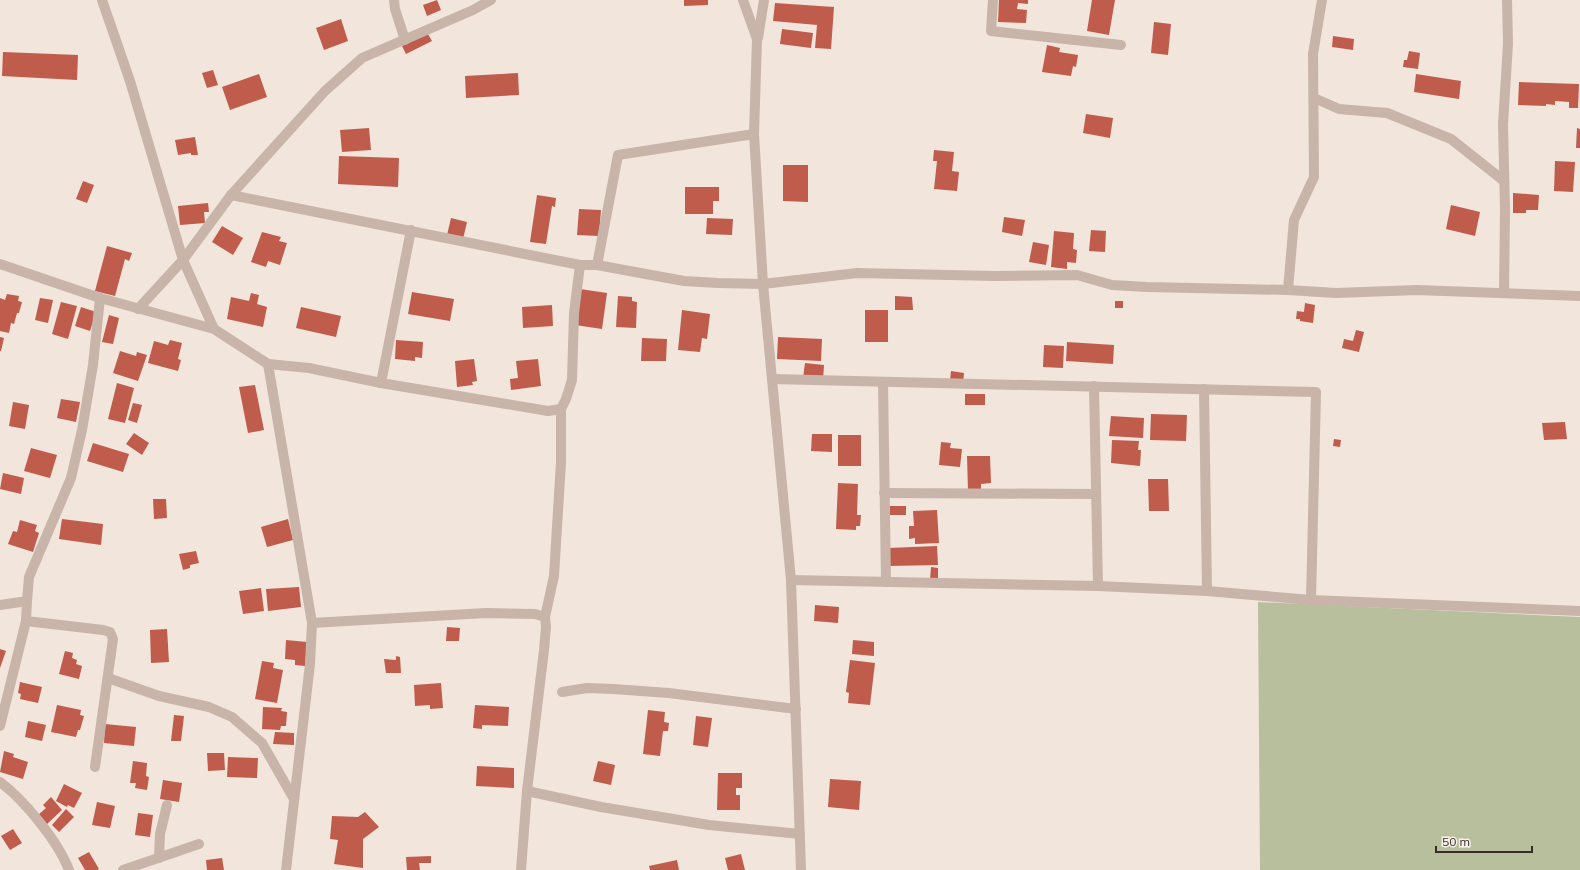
<svg xmlns="http://www.w3.org/2000/svg" width="1580" height="870" font-family="Mulish,sans-serif">
<rect width="100%" height="100%" fill="#f1e5dc"/>
<polygon fill="#b7bf9d" points="1258,602 1580,617 1580,870 1260,870"/>
<g fill="#bf5c4c">
<polygon points="437,0 441,10 427,16 423,5"/>
<polygon points="684,0 708,0 708,5 684,6"/>
<polygon points="999,0 1028,0 1028,4 1018,3 1017,9 1027,10 1026,23 998,22"/>
<polygon points="1092,0 1115,0 1109,35 1087,31"/>
<polygon points="775,3 834,7 831,49 815,48 817,25 773,21"/>
<polygon points="341,19 348,41 324,50 316,28"/>
<polygon points="1154,22 1171,24 1168,55 1151,53"/>
<polygon points="782,29 813,33 811,48 780,44"/>
<polygon points="428,34 432,41 406,54 402,46"/>
<polygon points="1333,36 1354,39 1353,50 1332,47"/>
<polygon points="1047,45 1060,48 1059,52 1078,55 1076,67 1073,66 1071,76 1042,72"/>
<polygon points="1409,51 1420,53 1418,69 1403,67 1404,60 1407,60"/>
<polygon points="3,52 78,55 77,80 2,76"/>
<polygon points="213,70 218,85 207,88 202,73"/>
<polygon points="518,73 519,95 466,98 465,76"/>
<polygon points="259,74 267,97 230,110 222,87"/>
<polygon points="1416,74 1461,81 1459,99 1414,92"/>
<polygon points="1519,82 1579,84 1578,108 1569,108 1569,102 1555,101 1555,105 1546,104 1546,106 1518,105"/>
<polygon points="1086,114 1113,118 1110,138 1083,133"/>
<polygon points="369,128 371,150 342,152 340,130"/>
<polygon points="1577,128 1580,129 1580,148 1576,148"/>
<polygon points="195,137 198,155 191,155 191,153 178,155 175,140"/>
<polygon points="934,150 954,152 952,171 959,172 957,191 934,189 937,161 933,161"/>
<polygon points="339,156 399,158 398,187 338,184"/>
<polygon points="1555,161 1575,162 1573,192 1554,191"/>
<polygon points="783,165 808,165 808,202 783,201"/>
<polygon points="83,181 94,185 87,203 76,199"/>
<polygon points="685,187 719,187 719,201 713,201 713,214 685,214"/>
<polygon points="1513,193 1539,195 1538,210 1526,210 1526,213 1513,213"/>
<polygon points="537,195 556,198 555,207 552,206 546,244 530,242"/>
<polygon points="208,203 209,212 204,212 205,223 180,225 178,206"/>
<polygon points="1451,205 1480,212 1475,236 1446,229"/>
<polygon points="579,209 601,210 599,236 577,235"/>
<polygon points="1004,217 1025,220 1022,236 1002,232"/>
<polygon points="451,218 467,222 463,239 447,235"/>
<polygon points="707,218 733,219 732,235 706,234"/>
<polygon points="222,226 243,238 233,255 212,242"/>
<polygon points="1091,230 1106,231 1105,252 1089,251"/>
<polygon points="1054,231 1074,233 1073,249 1077,250 1076,263 1067,262 1067,269 1051,267"/>
<polygon points="262,232 281,237 279,241 287,243 280,265 268,261 266,267 251,262"/>
<polygon points="1033,242 1049,245 1046,265 1029,262"/>
<polygon points="107,246 132,253 129,261 125,259 115,296 95,291"/>
<polygon points="580,289 607,293 602,329 575,325"/>
<polygon points="412,292 454,299 450,321 408,314"/>
<polygon points="251,293 259,295 257,304 267,307 263,327 227,319 231,297 249,301"/>
<polygon points="7,294 19,296 18,301 22,302 19,313 17,313 14,324 11,323 9,333 0,331 0,298 5,300"/>
<polygon points="618,296 632,297 632,301 637,302 636,328 616,327"/>
<polygon points="895,296 912,297 913,310 895,310"/>
<polygon points="40,298 53,300 48,323 35,320"/>
<rect x="1115" y="301" width="8" height="7"/>
<polygon points="61,302 77,306 68,339 52,334"/>
<polygon points="1305,303 1315,305 1313,323 1300,321 1300,319 1296,319 1297,311 1304,312"/>
<polygon points="552,305 553,326 523,328 522,307"/>
<polygon points="81,307 96,312 90,331 75,326"/>
<polygon points="301,307 341,316 336,337 296,328"/>
<polygon points="682,310 710,314 707,339 702,338 700,352 678,350"/>
<rect x="865" y="310" width="23" height="32"/>
<polygon points="109,315 119,318 113,344 102,342"/>
<polygon points="1356,330 1364,332 1359,352 1342,348 1344,339 1353,341"/>
<polygon points="0,337 4,338 1,351 0,351"/>
<polygon points="778,337 822,339 821,361 777,359"/>
<polygon points="642,338 667,339 666,361 641,361"/>
<polygon points="170,340 182,343 178,359 181,360 178,371 148,363 154,341 168,345"/>
<polygon points="396,340 423,342 422,358 415,357 415,361 395,359"/>
<polygon points="1067,342 1114,345 1113,364 1066,361"/>
<polygon points="1044,345 1064,346 1063,368 1043,367"/>
<polygon points="120,351 136,356 137,352 147,355 138,381 113,373"/>
<polygon points="474,359 477,381 472,382 473,385 457,387 455,361"/>
<polygon points="538,359 541,386 511,390 510,379 518,378 516,361"/>
<polygon points="805,363 824,365 823,380 803,378"/>
<polygon points="951,371 964,373 963,383 950,381"/>
<polygon points="117,383 134,388 125,423 108,419"/>
<polygon points="255,385 264,430 248,433 239,387"/>
<rect x="965" y="394" width="20" height="11"/>
<polygon points="61,399 80,402 76,422 57,418"/>
<polygon points="13,402 29,405 25,429 9,426"/>
<polygon points="133,403 142,405 137,423 128,420"/>
<polygon points="1151,414 1187,415 1186,441 1150,440"/>
<polygon points="1111,416 1144,418 1143,438 1109,436"/>
<polygon points="1565,422 1567,439 1544,440 1542,423"/>
<polygon points="134,433 149,443 142,455 126,444"/>
<polygon points="812,434 832,434 832,452 811,451"/>
<rect x="838" y="435" width="23" height="31"/>
<polygon points="1334,439 1341,440 1340,447 1333,446"/>
<polygon points="1112,440 1139,441 1138,450 1141,450 1140,466 1111,463"/>
<polygon points="941,442 951,443 950,448 962,449 960,467 939,465"/>
<polygon points="93,443 129,454 123,472 87,461"/>
<polygon points="31,448 57,455 50,478 24,471"/>
<polygon points="967,456 990,456 991,483 981,484 981,490 968,491"/>
<polygon points="3,473 24,478 21,494 0,489"/>
<polygon points="1148,479 1168,479 1169,511 1149,511"/>
<polygon points="838,483 858,484 857,515 861,515 860,526 856,526 856,530 836,529"/>
<polygon points="153,499 166,499 167,518 154,519"/>
<rect x="890" y="506" width="16" height="9"/>
<polygon points="937,510 939,543 915,544 915,538 909,539 909,526 914,526 913,511"/>
<polygon points="62,519 103,524 101,545 59,539"/>
<polygon points="288,519 293,540 267,547 261,527"/>
<polygon points="20,520 37,525 35,531 39,533 33,552 8,544 13,531 17,532"/>
<polygon points="937,546 938,565 888,566 888,548"/>
<polygon points="196,551 199,563 190,565 190,568 183,570 179,554"/>
<polygon points="931,567 938,568 938,580 930,580"/>
<polygon points="299,587 301,607 268,611 266,589"/>
<polygon points="261,588 264,611 243,614 239,591"/>
<polygon points="815,605 839,607 838,623 814,621"/>
<polygon points="447,627 460,628 459,641 446,641"/>
<polygon points="167,629 169,662 151,663 150,630"/>
<polygon points="286,640 307,642 305,666 295,665 295,660 285,659"/>
<polygon points="853,640 874,642 874,656 852,654"/>
<polygon points="0,649 6,651 0,668"/>
<polygon points="65,651 73,653 72,658 77,660 76,664 82,666 79,679 59,674"/>
<polygon points="396,656 400,657 401,673 386,673 384,659 396,660"/>
<polygon points="850,660 875,663 870,705 848,703 849,693 846,692"/>
<polygon points="262,661 274,663 273,668 283,670 277,703 255,699"/>
<polygon points="20,682 42,687 38,703 20,699 21,694 18,693"/>
<polygon points="441,683 443,708 430,709 430,705 415,706 414,685"/>
<polygon points="57,705 81,710 80,715 84,716 80,730 78,730 76,737 51,732"/>
<polygon points="475,705 509,707 508,726 482,725 482,729 473,728"/>
<polygon points="263,707 282,708 281,711 287,712 286,726 281,726 280,730 262,729"/>
<polygon points="648,710 665,712 664,722 669,723 668,731 663,731 660,756 643,754"/>
<polygon points="174,715 184,716 181,741 171,741"/>
<polygon points="696,716 712,718 708,747 693,745"/>
<polygon points="28,721 46,725 42,741 25,737"/>
<polygon points="105,724 136,727 134,746 104,743"/>
<polygon points="275,732 294,733 294,745 273,744"/>
<polygon points="4,751 14,754 13,757 28,762 23,779 0,772"/>
<polygon points="207,753 224,753 225,770 208,771"/>
<polygon points="228,757 258,758 257,778 227,777"/>
<polygon points="133,761 147,763 146,776 149,777 147,790 135,788 136,783 130,783"/>
<polygon points="598,761 615,765 611,785 593,781"/>
<polygon points="477,766 514,768 514,788 476,786"/>
<polygon points="718,773 742,773 742,788 736,788 736,795 740,795 740,810 717,810"/>
<polygon points="830,779 861,781 859,810 828,807"/>
<polygon points="163,780 182,783 179,802 160,799"/>
<polygon points="64,784 82,793 74,808 68,805 67,807 56,801"/>
<polygon points="51,797 62,810 47,824 38,815 46,808 43,805"/>
<polygon points="97,802 115,806 110,828 92,825"/>
<polygon points="66,809 74,817 59,832 52,825"/>
<polygon points="365,812 379,827 363,839 363,868 334,864 338,840 330,839 332,816 358,817"/>
<polygon points="138,813 153,815 150,837 135,835"/>
<polygon points="13,829 22,843 10,850 1,836"/>
<polygon points="89,852 99,869 97,870 85,870 78,858"/>
<polygon points="741,854 745,870 728,870 725,858"/>
<polygon points="431,856 431,863 419,863 420,870 407,870 406,857"/>
<polygon points="222,858 224,870 207,870 206,860"/>
<polygon points="677,860 679,870 650,870 649,866"/>
</g>
<g fill="none" stroke-linecap="round" stroke-linejoin="round">
<g stroke="#c8b4a9" stroke-width="10">
<polyline points="102,0 130,81 183,260 214,329"/>
<polyline points="394,0 395,9 405,40"/>
<polyline points="743,0 757,39 754,134 763,284 791,580 801,870"/>
<polyline points="993,0 991,31 1121,45"/>
<polyline points="758,38 764,0"/>
<polyline points="1314,98 1339,109 1387,113 1451,139 1504,181"/>
<polyline points="231,195 580,265 597,265 684,281 718,283 763,284 857,273 995,276 1077,275 1112,285 1147,287 1288,290 1336,293 1417,290 1580,296"/>
<polyline points="411,230 381,383 548,411 561,409 566,399 572,380 574,313 580,265"/>
<polyline points="0,264 100,298 214,329 268,364 309,368 381,383"/>
<polyline points="597,265 618,155 754,134"/>
<polyline points="1288,290 1294,220 1314,177 1313,54 1322,0"/>
<polyline points="1504,293 1505,210 1503,124 1508,44 1507,0"/>
<polyline points="138,309 183,260 231,195 325,91 362,58 473,10 491,0"/>
<polyline points="268,364 312,623 310,664 286,870"/>
<polyline points="772,379 1316,392 1311,600"/>
<polyline points="883,382 886,582"/>
<polyline points="1094,386 1098,586"/>
<polyline points="1204,389 1207,591"/>
<polyline points="884,493 1096,494"/>
<polyline points="791,580 1098,586 1207,591 1311,600 1580,611"/>
<polyline points="0,605 27,601 29,577 71,478 82,430 93,365 100,298"/>
<polyline points="545,617 554,576 561,462 561,409"/>
<polyline points="26,621 103,630 110,632 113,639 95,767"/>
<polyline points="312,623 486,613 535,614 545,617 546,627 544,650 527,791 521,870"/>
<polyline points="108,678 159,696 209,707 232,717 262,743 294,799"/>
<polyline points="562,692 587,688 613,689 669,693 796,709"/>
<polyline points="0,726 26,621 27,601"/>
<path d="M0,782c24,18 58,59 69,88"/>
<polyline points="527,791 601,807 709,825 800,834"/>
<polyline points="159,858 160,834 167,805"/>
<polyline points="123,870 199,844"/>
</g>
</g>
<path d="M1436 846v6h96v-6" fill="none" stroke="#362b28" stroke-width="2"/>
<text x="1442" y="846" font-size="12" fill="#362b28" stroke="#f8f0e9" stroke-width="3" paint-order="stroke">50 m</text>
</svg>
